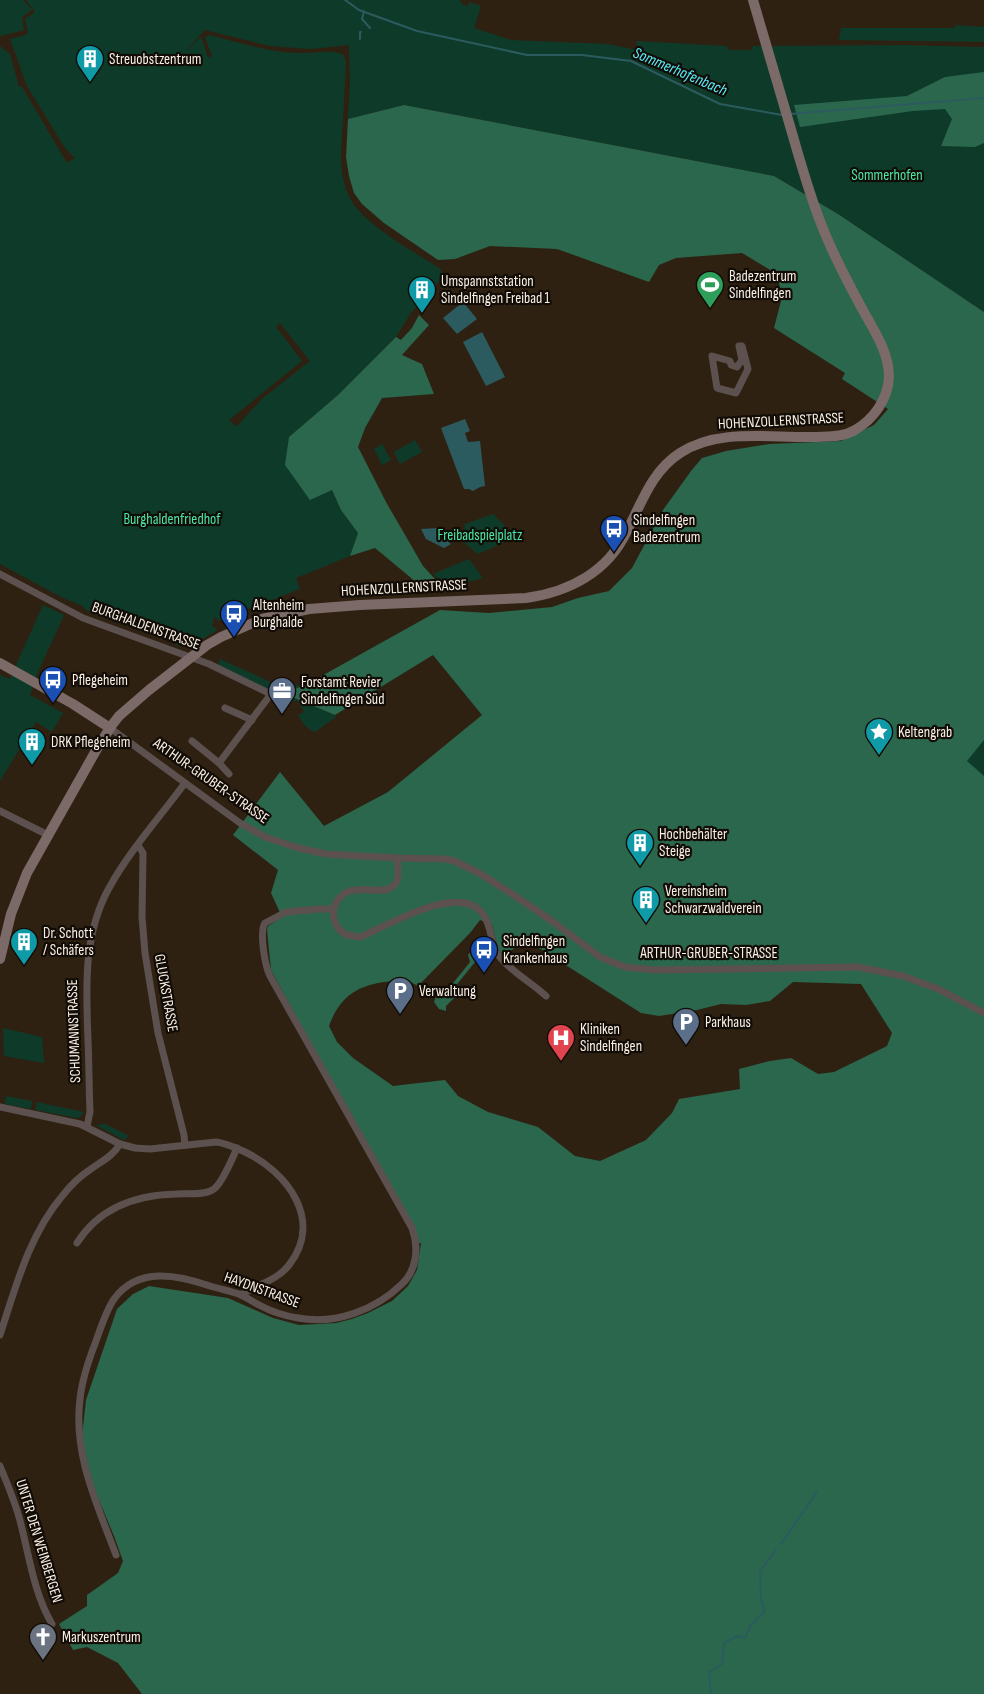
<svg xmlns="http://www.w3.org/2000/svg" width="984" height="1694" font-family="'Sofia Sans Condensed',sans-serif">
<rect width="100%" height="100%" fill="#2f2112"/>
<g fill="#0e3b29" fill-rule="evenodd">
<polygon points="0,0 23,0 32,10 22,17 24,30 0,36"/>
<path d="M26,0h434l3,5 5,1 1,-4 12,4 -7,22 37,12 96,4 31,6 -2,-9 91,5 1,4h24l1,-4 147,-1 84,2v265l-146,-98 -64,-38 -370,-71 -56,14 2,-39 -1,-35 -38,4 -41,-3 -65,-16 -21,23 17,-16 7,21 4,-2 -7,-19 4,-2c32,8 64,19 97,18 12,0 27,-4 38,2l2,8c-1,19 -2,38 -3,57 -2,31 -7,64 15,90 20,22 56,42 81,58l4,5 -3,7 -30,34 -14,23 -58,58 -49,42 43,53 9,20 17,23 -8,23 -54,22 4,11 -82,32 -2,-4 -2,1 -2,8 4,2 1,2c-14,9 -26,18 -42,15l-4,-10 -9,3 -73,-26 -7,-6 -23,-10 -59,-32v-518l10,8 9,33h3l45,76 8,-5 -10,-10 -38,-62 -17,-47 16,-4 2,-3 -3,-13 10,-7zM280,323l30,38 -47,37 -25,27 -3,1 -6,-6 73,-59 -26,-34z"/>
<polygon points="955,25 984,27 984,42 839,40 841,28 955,28"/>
<polygon points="415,440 422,452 400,464 394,452"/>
<polygon points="382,444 391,460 382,465 374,449"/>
<polygon points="493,514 507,528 503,543 478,554 463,542 465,524"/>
<polygon points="469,559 483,578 447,587 433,574"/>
<polygon points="43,605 64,615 38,672 30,695 63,713 52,732 36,722 0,781 0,675 10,679"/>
<polygon points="220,659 286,689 298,684 299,687 285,693 275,693 218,665"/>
<path d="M292,697l43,18 1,2 -21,15c-8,-2 -13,-10 -17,-17l6,-3 -7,-12 -5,2z"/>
<polygon points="984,740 984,776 966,761"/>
<polygon points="3,1028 42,1037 44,1063 4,1056"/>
<polygon points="6,1096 32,1101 31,1109 5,1104"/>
<polygon points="36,1102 84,1112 80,1117 76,1118 36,1110"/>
<polygon points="105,1124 129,1136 124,1140 96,1125"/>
</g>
<g fill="#2a674d" fill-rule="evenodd">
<polygon points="984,72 984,143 975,147 941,146 952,119 945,109 913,111 800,127 794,105 907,96 945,77"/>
<path d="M404,105l370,71 64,38 146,98v428l-17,21 17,15v918h-842l-24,-31 -31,-16 -14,3 -14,-26 28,-18v-11l31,-22 5,-12 -9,-25 -23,-55 -9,-45 4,-36 31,-91 16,-15 16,-8 79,12 45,20 26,7 37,-2 16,-4 16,-6 24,-12 16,-15 9,-16 4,-27h-2l-2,-8 -87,-156 -59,-109 -4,-40 1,-4 14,-9 -11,-24 7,-23 -45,-35 47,-63 44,54 64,-34 94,-77 -49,-60 -98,60 -43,-18 -17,-4 16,-2 27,-13 122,-68 49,3 63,-6 26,-9 31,-7 23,-23 31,-58 28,-39 11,-13 24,-7 43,-7 72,-3 33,-16 14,-16 -46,-30 3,-6 -71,-45 8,-31 -5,-23 -35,-21 -66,5 -17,7 -10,17 -92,-33 -67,-3 -35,13 -17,1 -54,-37 -22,-19 -8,-11 -5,-17 -3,-19 2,-38zM480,920l12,5 6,23 5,9 19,-15 17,6 102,65 18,3 38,-6 24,-6 25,1 24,-4 23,-19 68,2 31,49 -5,13 -53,26 -16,2 -27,-16 -21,3 -31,8 1,20 -61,10 -7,14 -26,27 -46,21 -25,-5 -37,-29 -50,-15 -30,-16 -13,-16 -52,6 -40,-28 -16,-16 -8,-16c10,-28 27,-40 55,-44 16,-2 20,-4 34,4l52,-53z"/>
<polygon points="419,315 429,325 402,355 422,364 434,394 382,398 365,428 358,447 386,502 423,566 446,591 428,592 375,548 350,556 358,533 341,510 332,490 310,500 285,465 289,437 338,395 396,337 401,340 412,328"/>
<polygon points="485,941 488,946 454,988 455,997 446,1006 446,1011 439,1009 434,1002 437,994 442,997 470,962 468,955 476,944 478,949"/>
</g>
<g fill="#2c5b5f">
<polygon points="463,302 477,319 457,334 443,318"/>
<polygon points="482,332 505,377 486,386 463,342"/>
<polygon points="465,419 470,431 465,433 468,442 480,441 485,486 480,487 473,491 469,489 464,489 441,428"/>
<polygon points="438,528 440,534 451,544 444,548 426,539 421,529"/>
</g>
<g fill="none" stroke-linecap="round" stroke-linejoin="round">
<g stroke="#2c5b5f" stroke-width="2">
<polyline points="345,0 359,10 417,31 527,55 582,55 631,61 720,104 782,115"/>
<polyline points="364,11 362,19 370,28"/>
<polyline points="360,39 360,32 361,32"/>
<polyline points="790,114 984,98"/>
<polyline points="781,1544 817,1492"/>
<polyline points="711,1694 709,1672 722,1664 724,1643 737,1636 745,1638 750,1626 765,1611 761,1599 760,1571 776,1550"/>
</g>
<g stroke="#5c514f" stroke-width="7">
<polygon points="739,346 742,346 748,369 736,393 717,388 712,356 730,361 731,365 737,367 742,360"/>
<polyline points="0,574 83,618 209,664 279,698 285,697"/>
<polyline points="225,708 252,720"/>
<polyline points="110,728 240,823 265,837 298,848 326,854 397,858 446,859 454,861 479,873 509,892 552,921 600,957 625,967 655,970 858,967 903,976 938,989 984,1013"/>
<polyline points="192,741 219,763 229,774"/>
<polyline points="219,763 271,694"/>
<polyline points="0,811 48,835"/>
<polyline points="138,845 143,853 142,917 145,953 158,1033 184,1135 185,1145"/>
<path d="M397,858c1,15 5,27 -12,32 -11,1 -24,-2 -35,1 -19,6 -23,32 -5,43 4,2 10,2 15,3 28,-11 99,-56 123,-23 9,12 7,30 16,42 12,16 32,26 47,40"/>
<path d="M0,1107l80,17 40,20 15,4 15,1 66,-7c10,1 20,6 29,10 42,20 79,68 44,113 -12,16 -32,19 -48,30"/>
<path d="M87,1126l3,-14c-1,-24 -1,-48 -2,-72 -2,-53 -5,-105 21,-152 21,-38 51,-71 76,-105"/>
<path d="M77,1243c22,-35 58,-48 99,-49 11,-1 29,2 38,-5 9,-7 18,-30 23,-41"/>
<path d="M0,1335c16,-49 29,-100 63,-140 8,-10 17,-19 28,-26 11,-8 22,-13 29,-25"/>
<path d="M0,1466c7,17 14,33 19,51 10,36 14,75 33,107"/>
<path d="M116,1555c-19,-51 -43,-101 -36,-156 2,-20 9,-40 16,-58 5,-14 10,-30 18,-42 24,-33 64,-24 96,-13 10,3 20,5 29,8 7,3 14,8 20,11 13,7 26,11 39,13 38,7 77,-8 104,-34 15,-14 17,-37 10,-56l-142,-252c-5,-10 -11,-44 -5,-53l21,-11 33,-3h14"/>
</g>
<g stroke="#7b6a67" stroke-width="10">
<polyline points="0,663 73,704 110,728"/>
<path d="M0,959l11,-45 16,-41 71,-126 14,-22 7,-9 30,-26 58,-45 14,-8 41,-18 47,-10 51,-4 166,-7c43,-6 82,-26 101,-67 15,-29 25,-60 53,-78 38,-25 90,-15 132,-16 15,-1 30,1 43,-7 19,-11 33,-31 34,-53 0,-28 -19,-52 -31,-76 -13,-24 -26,-49 -36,-75 -13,-32 -22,-66 -32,-100 -12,-42 -25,-84 -37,-126"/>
</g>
</g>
<defs>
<symbol id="building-pin" viewBox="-11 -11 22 30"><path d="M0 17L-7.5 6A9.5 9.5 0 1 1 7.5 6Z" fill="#0f9aa8" stroke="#120c06"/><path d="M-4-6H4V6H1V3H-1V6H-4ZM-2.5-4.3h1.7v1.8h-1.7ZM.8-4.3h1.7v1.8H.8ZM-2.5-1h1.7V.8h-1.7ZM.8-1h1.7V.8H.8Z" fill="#fff"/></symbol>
<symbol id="stadium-pin" viewBox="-11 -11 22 30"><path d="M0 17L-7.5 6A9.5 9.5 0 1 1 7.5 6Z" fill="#2e9e5b" stroke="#120c06"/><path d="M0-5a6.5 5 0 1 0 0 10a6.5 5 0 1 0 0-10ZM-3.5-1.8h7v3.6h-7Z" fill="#fff"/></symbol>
<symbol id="bus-pin" viewBox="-11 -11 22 30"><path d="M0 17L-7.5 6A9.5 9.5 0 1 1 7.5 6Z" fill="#1a4fb4" stroke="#120c06"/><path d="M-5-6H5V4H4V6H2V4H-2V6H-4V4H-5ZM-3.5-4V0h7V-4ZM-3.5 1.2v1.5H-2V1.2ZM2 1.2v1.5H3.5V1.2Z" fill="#fff"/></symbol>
<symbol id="office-pin" viewBox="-11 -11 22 30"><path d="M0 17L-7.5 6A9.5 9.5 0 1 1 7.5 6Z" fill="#5c6f8a" stroke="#120c06"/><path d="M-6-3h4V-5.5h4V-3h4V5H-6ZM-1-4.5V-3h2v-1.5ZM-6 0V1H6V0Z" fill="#fff"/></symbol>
<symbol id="sight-pin" viewBox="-11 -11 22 30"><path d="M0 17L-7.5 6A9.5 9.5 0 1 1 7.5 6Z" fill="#0f9aa8" stroke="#120c06"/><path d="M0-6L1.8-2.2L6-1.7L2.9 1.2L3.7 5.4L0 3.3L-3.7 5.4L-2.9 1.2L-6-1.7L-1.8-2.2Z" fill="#fff"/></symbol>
<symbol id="parking-pin" viewBox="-11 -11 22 30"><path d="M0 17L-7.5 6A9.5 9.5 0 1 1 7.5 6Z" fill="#5c6f8a" stroke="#120c06"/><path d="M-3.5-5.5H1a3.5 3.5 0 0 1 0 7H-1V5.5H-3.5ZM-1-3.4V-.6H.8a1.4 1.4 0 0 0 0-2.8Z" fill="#fff"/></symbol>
<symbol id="hospital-pin" viewBox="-11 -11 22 30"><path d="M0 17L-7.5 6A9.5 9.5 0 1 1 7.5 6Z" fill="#e0444e" stroke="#120c06"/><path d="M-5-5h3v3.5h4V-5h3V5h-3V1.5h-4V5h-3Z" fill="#fff"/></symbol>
<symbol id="church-pin" viewBox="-11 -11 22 30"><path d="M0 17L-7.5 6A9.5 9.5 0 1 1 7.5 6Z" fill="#6b7280" stroke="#120c06"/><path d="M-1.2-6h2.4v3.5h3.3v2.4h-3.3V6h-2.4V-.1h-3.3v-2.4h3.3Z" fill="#fff"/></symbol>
</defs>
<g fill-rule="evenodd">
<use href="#building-pin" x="74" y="43" width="32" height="43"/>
<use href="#stadium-pin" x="694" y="269" width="32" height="43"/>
<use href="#building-pin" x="406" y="274" width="32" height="43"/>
<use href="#bus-pin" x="598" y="513" width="32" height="43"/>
<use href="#bus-pin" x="218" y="598" width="32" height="43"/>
<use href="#bus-pin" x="37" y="664" width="32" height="43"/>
<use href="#office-pin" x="266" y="675" width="32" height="43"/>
<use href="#sight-pin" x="863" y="716" width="32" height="43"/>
<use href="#building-pin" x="16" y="726" width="32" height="43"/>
<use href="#building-pin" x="624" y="827" width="32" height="43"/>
<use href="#building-pin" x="630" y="884" width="32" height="43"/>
<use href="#building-pin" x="8" y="926" width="32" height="43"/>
<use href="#bus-pin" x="468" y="934" width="32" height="43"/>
<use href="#parking-pin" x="384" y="975" width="32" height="43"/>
<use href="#parking-pin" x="670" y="1006" width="32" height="43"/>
<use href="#hospital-pin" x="545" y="1022" width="32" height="43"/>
<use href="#church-pin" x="27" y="1621" width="32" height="43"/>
</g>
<g text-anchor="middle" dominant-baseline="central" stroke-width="4.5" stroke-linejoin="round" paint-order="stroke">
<g font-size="15" fill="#faf0e6" stroke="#120c06" text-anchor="start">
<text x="109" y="59">Streuobstzentrum</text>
<text x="729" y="276">Badezentrum<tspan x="729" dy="17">Sindelfingen</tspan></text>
<text x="441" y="281">Umspannststation<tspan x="441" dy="17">Sindelfingen Freibad 1</tspan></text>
<text x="633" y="520">Sindelfingen<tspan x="633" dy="17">Badezentrum</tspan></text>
<text x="253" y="605">Altenheim<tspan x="253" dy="17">Burghalde</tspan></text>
<text x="72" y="680">Pflegeheim</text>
<text x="301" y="682">Forstamt Revier<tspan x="301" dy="17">Sindelfingen Süd</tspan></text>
<text x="898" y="732">Keltengrab</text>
<text x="51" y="742">DRK Pflegeheim</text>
<text x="659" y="834">Hochbehälter<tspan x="659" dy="17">Steige</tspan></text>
<text x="665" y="891">Vereinsheim<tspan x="665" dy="17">Schwarzwaldverein</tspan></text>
<text x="43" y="933">Dr. Schott<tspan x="43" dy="17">/ Schäfers</tspan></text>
<text x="503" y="941">Sindelfingen<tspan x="503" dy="17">Krankenhaus</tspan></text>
<text x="419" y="991">Verwaltung</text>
<text x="705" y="1022">Parkhaus</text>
<text x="580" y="1029">Kliniken<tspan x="580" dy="17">Sindelfingen</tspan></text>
<text x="62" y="1637">Markuszentrum</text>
</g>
<g font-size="15" fill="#4ae8aa" stroke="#120c06">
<text x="887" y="175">Sommerhofen</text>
<text x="172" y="519">Burghaldenfriedhof</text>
<text x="480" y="535">Freibadspielplatz</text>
</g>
<g font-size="15" fill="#faf0e6" stroke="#120c06">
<text transform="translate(781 421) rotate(-3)">HOHENZOLLERNSTRASSE</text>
<text transform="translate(404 588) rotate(-3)">HOHENZOLLERNSTRASSE</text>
<text transform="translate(146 626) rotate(20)">BURGHALDENSTRASSE</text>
<text transform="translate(211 781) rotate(35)">ARTHUR-GRUBER-STRASSE</text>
<text x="709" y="953">ARTHUR-GRUBER-STRASSE</text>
<text transform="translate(166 993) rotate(80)">GLUCKSTRASSE</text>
<text transform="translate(74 1031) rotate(-92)">SCHUMANNSTRASSE</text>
<text transform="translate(262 1290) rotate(20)">HAYDNSTRASSE</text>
<text transform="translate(39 1541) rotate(73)">UNTER DEN WEINBERGEN</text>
</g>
<g font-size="16" font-style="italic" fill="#58effc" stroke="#120c06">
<text transform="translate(680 72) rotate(23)">Sommerhofenbach</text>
</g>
</g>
</svg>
